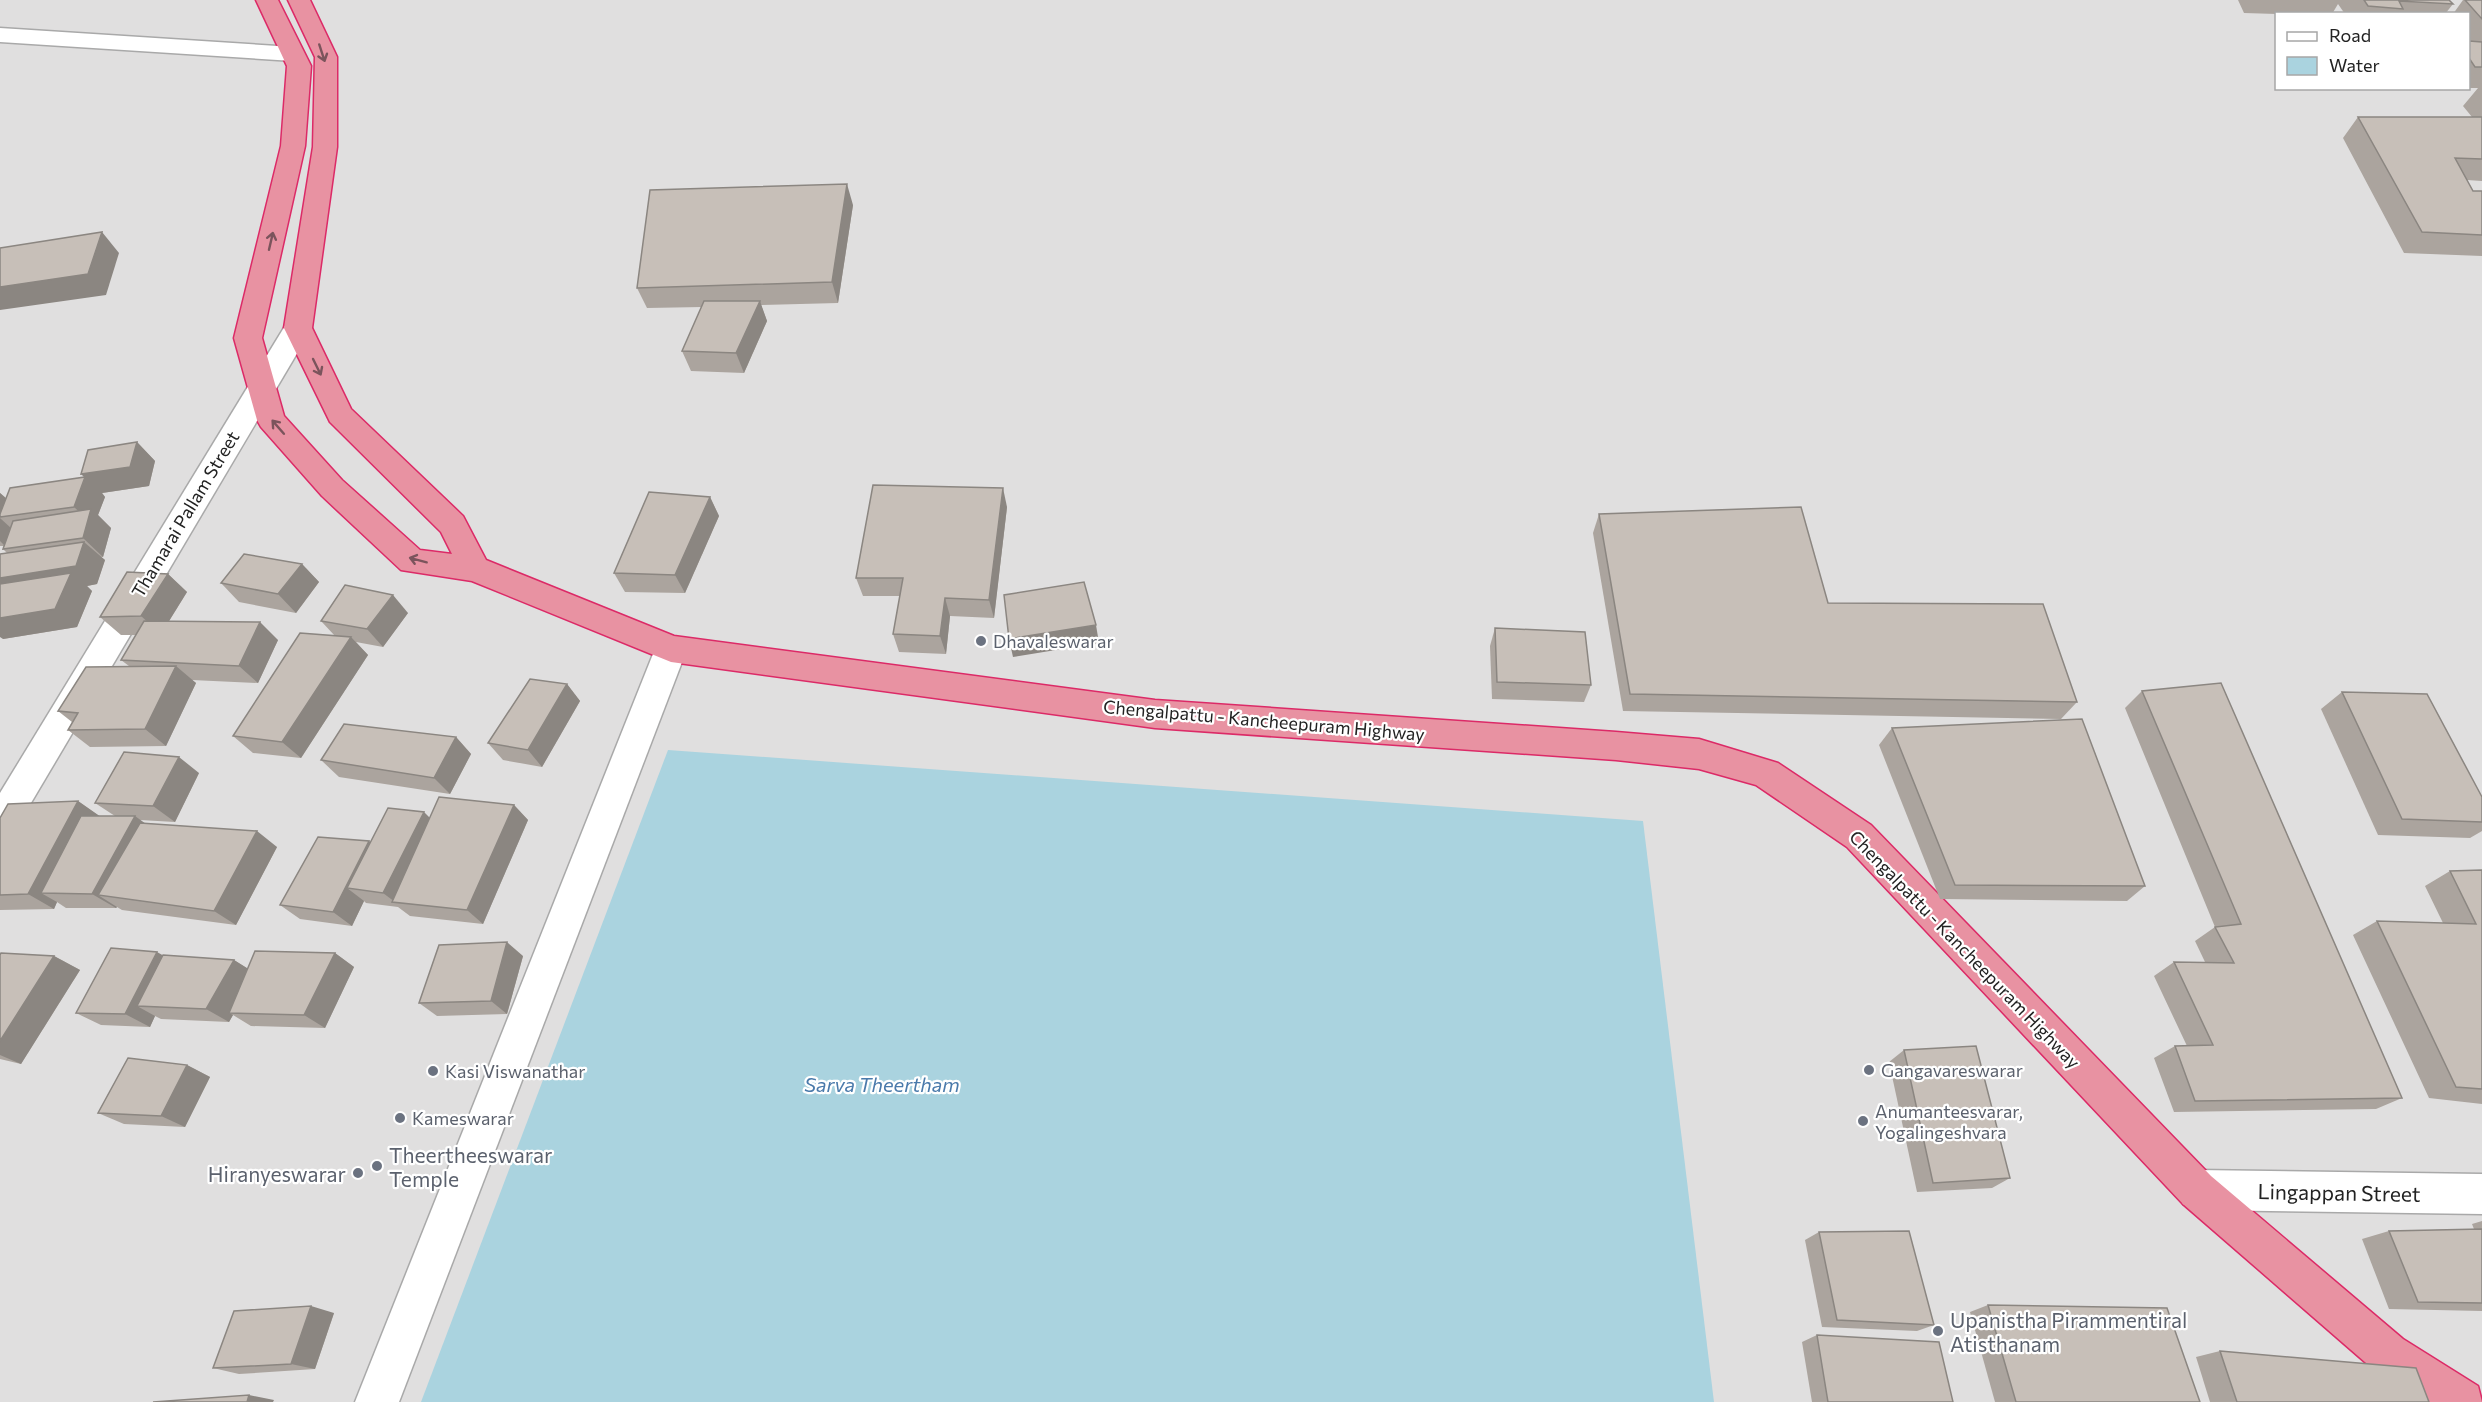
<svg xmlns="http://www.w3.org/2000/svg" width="2482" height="1402" font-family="Commissioner,sans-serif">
<rect width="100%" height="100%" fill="#f2efe9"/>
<path fill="#e0dfdf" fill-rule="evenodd" d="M0,0h2482v1402h-2482zM2276,14h192v74h-192z"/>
<polygon fill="#aad3df" points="668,750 1643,821 1714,1402 421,1402"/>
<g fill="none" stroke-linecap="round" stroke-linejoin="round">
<defs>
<g id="street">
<polygon points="0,28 293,47 301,49 304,54 301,59 293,61 0,42"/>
<polygon points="298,319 308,321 312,328 12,835 0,839 0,793 288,321"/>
<polygon points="671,636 682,640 687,649 399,1402 355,1402 655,649 660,640"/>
<polygon points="2197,1170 2482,1174 2482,1214 2197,1210 2183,1204 2177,1190 2183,1176"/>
</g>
<polygon id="highway" points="256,0 278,0 311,66 305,146 262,338 284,416 342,480 420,550 452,554 441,532 330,422 284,328 313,147 315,57 288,0 310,0 337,57 337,147 312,328 351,409 463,516 486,560 674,636 1155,700 1616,732 1699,739 1778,763 1871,825 2211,1176 2403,1339 2478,1386 2482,1402 2423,1402 2373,1369 2183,1204 1847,847 1756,785 1699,769 1616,760 1155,728 671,662 472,581 401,570 322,496 261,427 257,420 234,338 281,146 287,66"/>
</defs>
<use href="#street" stroke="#a9a9a9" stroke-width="3"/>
<use href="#highway" stroke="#dc2a67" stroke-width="3"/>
<use href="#street" fill="#fff" fill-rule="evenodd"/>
<use href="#highway" fill="#e892a2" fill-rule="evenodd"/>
</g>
<g fill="#aba49e">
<polygon points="2238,0 2449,0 2453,4 2445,14 2345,14 2338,4 2332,14 2277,14 2244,13"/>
<polygon points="2463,0 2482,0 2482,181 2467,180 2473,191 2482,191 2482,256 2404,253 2343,138 2358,117 2472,117 2463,106 2478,88 2469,88 2469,14 2453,14"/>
<polygon points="853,205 838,303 761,305 767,321 744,373 691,371 682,351 702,307 647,308 637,288"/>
<polygon points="137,442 155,461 149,486 102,493 105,497 98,515 111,528 103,557 101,557 105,560 97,584 87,586 92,591 77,627 3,639 7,553 3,549 4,546 0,546 0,493 6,498 84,478"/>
<polygon points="710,497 719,516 685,593 625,592 614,573"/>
<polygon points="1007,507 994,618 950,616 946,654 899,652 893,634 900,596 863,596 856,578"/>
<polygon points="1599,514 1828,603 2077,702 2061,719 1623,711 1593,533"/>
<polygon points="302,564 319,582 296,613 239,602 221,583"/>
<polygon points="168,574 187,592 169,621 278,640 258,683 192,680 196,683 166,746 90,747 68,730 72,722 58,711 129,666 121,660 136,635 121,635 100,617"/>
<polygon points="408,613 383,647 356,642 368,655 301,758 253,753 233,736 335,636 321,621"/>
<polygon points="1495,628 1591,685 1584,702 1492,699 1490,646"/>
<polygon points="567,684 580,701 542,767 503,760 488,743"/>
<polygon points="2142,691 2402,1098 2376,1109 2174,1112 2154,1058 2175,1046 2187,1046 2154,976 2174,962 2205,962 2195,941 2215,927 2125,708"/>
<polygon points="2342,692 2482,797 2482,831 2470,838 2378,835 2321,709"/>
<polygon points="1892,728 2145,886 2127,901 1940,899 1879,745"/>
<polygon points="456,737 471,754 450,794 339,777 321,760"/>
<polygon points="199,773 175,822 140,820 145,824 277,847 236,925 122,910 117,907 116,908 66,908 57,902 54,909 0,910 0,818 78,801 99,816 115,816 95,803"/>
<polygon points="514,805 528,820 483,924 410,916 398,907 366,903 364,901 352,926 300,919 280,905 369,841 370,843 430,818"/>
<polygon points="2482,870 2482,1104 2429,1098 2353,935 2377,921 2443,923 2425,886 2450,871"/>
<polygon points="335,953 354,967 325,1028 251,1026 233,1015 229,1022 161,1019 155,1016 150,1027 101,1025 76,1013 163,955 234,960 248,969"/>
<polygon points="0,954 54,956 80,970 21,1064 0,1059"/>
<polygon points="523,956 507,1014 437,1016 419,1003"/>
<polygon points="1904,1050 2010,1178 1992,1188 1917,1192 1889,1062"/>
<polygon points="187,1065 210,1077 185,1127 124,1124 98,1113"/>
<polygon points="2482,1221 2482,1311 2389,1309 2362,1239 2389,1231 2474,1229 2472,1224"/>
<polygon points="1819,1232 1934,1325 1917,1331 1822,1327 1805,1240"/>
<polygon points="1988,1305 2200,1402 1995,1402 1970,1312"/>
<polygon points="334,1313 315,1369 239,1374 213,1368"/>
<polygon points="1817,1335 1953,1402 1812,1402 1802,1342"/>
<polygon points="2220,1351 2429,1402 2210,1402 2196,1357"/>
</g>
<g fill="#8b8681">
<polygon points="847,184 853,205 838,303 832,282"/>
<polygon points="102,232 119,253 106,295 0,310 0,287"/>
<polygon points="760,301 767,321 744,373 736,353"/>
<polygon points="137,442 155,461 149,486 102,493 105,497 98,515 111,528 103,557 83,538 88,520 74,507 85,478 81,474"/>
<polygon points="1003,488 1007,507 994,618 989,600"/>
<polygon points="0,493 19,510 0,517"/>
<polygon points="710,497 719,516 685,593 675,575"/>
<polygon points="0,518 12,529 5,546 0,541"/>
<polygon points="84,542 105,560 97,584 87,586 92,591 77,627 3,639 0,637 0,578"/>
<polygon points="302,564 319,582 296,613 278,594"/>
<polygon points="168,574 187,592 161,634 141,616"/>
<polygon points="393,595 408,613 383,647 367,629"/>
<polygon points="945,598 950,616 946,654 940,636"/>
<polygon points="260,622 278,640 258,683 239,666"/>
<polygon points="1096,625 1099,643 1013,657 1009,639"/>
<polygon points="351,637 368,655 301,758 282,742"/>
<polygon points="176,666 196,683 166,746 145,729"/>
<polygon points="567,684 580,701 542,767 528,750"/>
<polygon points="456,737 471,754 450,794 434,778"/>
<polygon points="179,757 199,773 175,822 153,806"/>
<polygon points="78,801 101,817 41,893 57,902 54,909 28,894"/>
<polygon points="514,805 528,820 483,924 467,910"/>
<polygon points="424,812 440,828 395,902 383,893"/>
<polygon points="135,816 157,832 98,895 117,907 116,908 92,894"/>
<polygon points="257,831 277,847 236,925 214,911"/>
<polygon points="369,841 387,857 347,888 364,901 352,926 333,912"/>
<polygon points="507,942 523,956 507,1014 491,1001"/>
<polygon points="157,952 180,965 137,1006 155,1016 150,1027 125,1014"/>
<polygon points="335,953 354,967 325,1028 304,1015"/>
<polygon points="54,956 80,970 21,1064 0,1055 0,1041"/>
<polygon points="234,960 255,973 229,1013 233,1015 229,1022 206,1009"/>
<polygon points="187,1065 210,1077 185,1127 161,1116"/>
<polygon points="311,1306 334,1313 315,1369 291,1364"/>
<polygon points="249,1395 274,1400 273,1402 247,1402"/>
</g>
<g fill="#c7bfb8" stroke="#8b8681" stroke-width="1.5">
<polygon points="2364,0 2449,0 2453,4 2399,1 2403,9 2368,6"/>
<polygon points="2465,0 2482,0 2482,19"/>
<polygon points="2469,41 2482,42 2482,67 2475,67 2469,58"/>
<polygon points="2358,117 2482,117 2482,159 2455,158 2473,191 2482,191 2482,235 2422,232"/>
<polygon points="847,184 832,282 637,288 650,190"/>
<polygon points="102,232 88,274 0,287 0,248"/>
<polygon points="704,301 760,301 736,353 682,351"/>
<polygon points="137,442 130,467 81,474 88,450"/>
<polygon points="85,477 74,507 0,517 0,514 10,488"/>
<polygon points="873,485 1003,488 989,600 945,598 940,636 893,634 903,578 856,578"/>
<polygon points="649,492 710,497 675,575 614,573"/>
<polygon points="1801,507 1828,603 2043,604 2077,702 1630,694 1599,514"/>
<polygon points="91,509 83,538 3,549 13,521"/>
<polygon points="84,542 76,566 0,578 0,554"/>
<polygon points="244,554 302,564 278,594 221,583"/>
<polygon points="127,572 168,574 141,616 100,617"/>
<polygon points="71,573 55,609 0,618 0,584"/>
<polygon points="1084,582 1096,625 1009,639 1004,595"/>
<polygon points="345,585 393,595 367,629 321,621"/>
<polygon points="144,621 260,622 239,666 121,660"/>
<polygon points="1495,628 1585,632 1591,685 1497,682"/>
<polygon points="300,633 351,637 282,742 233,736"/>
<polygon points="176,666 145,729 68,730 78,713 58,711 86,667"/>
<polygon points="530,679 567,684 528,750 488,743"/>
<polygon points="2221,683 2402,1098 2195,1101 2175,1046 2213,1045 2174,962 2234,963 2215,927 2241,924 2142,691"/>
<polygon points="2342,692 2427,694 2482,797 2482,822 2402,819"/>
<polygon points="2082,719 2145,886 1955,885 1892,728"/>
<polygon points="344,724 456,737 434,778 321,760"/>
<polygon points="124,752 179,757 153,806 95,803"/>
<polygon points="439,797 514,805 467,910 392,902"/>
<polygon points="78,801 28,894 0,895 0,818 8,804"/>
<polygon points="388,808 424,812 383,893 347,888"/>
<polygon points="81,816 135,816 92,894 41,893"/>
<polygon points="140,823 257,831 214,911 98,895"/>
<polygon points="318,837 369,841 333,912 280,905"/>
<polygon points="2482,870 2482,1089 2456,1087 2377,921 2476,924 2450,871"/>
<polygon points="507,942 491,1001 419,1003 439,945"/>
<polygon points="111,948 157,952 125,1014 76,1013"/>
<polygon points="255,951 335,953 304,1015 229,1013"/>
<polygon points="1,953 54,956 0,1041 0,955"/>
<polygon points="163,955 234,960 206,1009 137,1006"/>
<polygon points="1976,1046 2010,1178 1933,1183 1904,1050"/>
<polygon points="128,1058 187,1065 161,1116 98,1113"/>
<polygon points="2482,1229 2482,1303 2418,1302 2389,1231"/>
<polygon points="1909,1231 1934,1325 1837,1320 1819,1232"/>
<polygon points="1988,1305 2167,1308 2200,1402 2016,1402"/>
<polygon points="311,1306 291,1364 213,1368 234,1311"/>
<polygon points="1817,1335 1939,1342 1953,1402 1828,1402"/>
<polygon points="2220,1351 2416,1368 2429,1402 2237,1402"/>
<polygon points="249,1395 247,1402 153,1402"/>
</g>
<defs><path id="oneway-shaft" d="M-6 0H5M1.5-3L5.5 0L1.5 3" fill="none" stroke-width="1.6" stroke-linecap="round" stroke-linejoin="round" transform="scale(1.5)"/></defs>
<g stroke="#7b545c">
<use href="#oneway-shaft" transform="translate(322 53) rotate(72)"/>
<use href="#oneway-shaft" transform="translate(271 241) rotate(-77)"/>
<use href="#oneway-shaft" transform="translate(317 367) rotate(64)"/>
<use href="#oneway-shaft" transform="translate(278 427) rotate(-131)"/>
<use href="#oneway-shaft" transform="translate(418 560) rotate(-165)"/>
</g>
<g fill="#6b7280" stroke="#fff" stroke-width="2">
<circle cx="981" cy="641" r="6"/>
<circle cx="1869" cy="1070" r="6"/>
<circle cx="433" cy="1071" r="6"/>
<circle cx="400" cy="1118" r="6"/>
<circle cx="1863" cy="1121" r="6"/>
<circle cx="377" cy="1166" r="6"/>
<circle cx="358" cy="1173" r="6"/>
<circle cx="1938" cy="1331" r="6"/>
</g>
<g text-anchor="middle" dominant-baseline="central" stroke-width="4.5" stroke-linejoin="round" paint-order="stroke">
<g font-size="18" fill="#222" stroke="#fff">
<text transform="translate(185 514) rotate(-59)">Thamarai Pallam Street</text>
<text transform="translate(1264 720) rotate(5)">Chengalpattu - Kancheepuram Highway</text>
<text transform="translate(1965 949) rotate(46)">Chengalpattu - Kancheepuram Highway</text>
</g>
<g font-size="18" fill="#5b616d" stroke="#fff" text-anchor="start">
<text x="993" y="641">Dhavaleswarar</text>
<text x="1881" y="1070">Gangavareswarar</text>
<text x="445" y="1071">Kasi Viswanathar</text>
<text x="1875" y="1111">Anumanteesvarar,<tspan x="1875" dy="21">Yogalingeshvara</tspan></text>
<text x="412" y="1118">Kameswarar</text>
</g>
<g font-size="20" font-style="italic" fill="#4a7aab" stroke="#fff">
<text x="882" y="1084">Sarva Theertham</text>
</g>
<g font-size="21" fill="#5b616d" stroke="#fff" text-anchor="start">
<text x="389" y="1154">Theertheeswarar<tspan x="389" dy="24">Temple</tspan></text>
<text x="346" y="1173" text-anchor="end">Hiranyeswarar</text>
<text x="1950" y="1319">Upanistha Pirammentiral<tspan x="1950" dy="24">Atisthanam</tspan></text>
</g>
<g font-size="21" fill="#222" stroke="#fff">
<text transform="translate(2339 1192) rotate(1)">Lingappan Street</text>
</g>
</g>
<rect x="2275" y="12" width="195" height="78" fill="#ffffff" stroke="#a7a7a7" stroke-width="1.5"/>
<rect x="2287" y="32" width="30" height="9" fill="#ffffff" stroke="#a7a7a7" stroke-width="1.5"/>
<text x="2329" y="42" font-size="18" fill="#222222">Road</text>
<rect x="2287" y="57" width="30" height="18" fill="#aad3df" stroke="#a7a7a7" stroke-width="1.5"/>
<text x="2329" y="72" font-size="18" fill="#222222">Water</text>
</svg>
